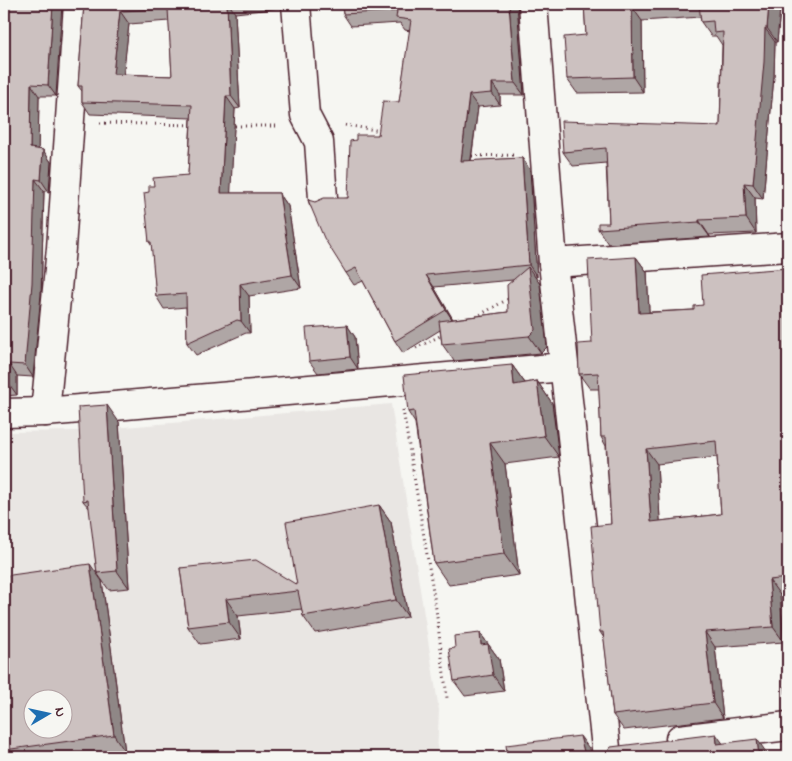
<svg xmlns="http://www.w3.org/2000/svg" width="792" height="761" font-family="'Indie Flower',sans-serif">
<rect width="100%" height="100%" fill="#f6f6f2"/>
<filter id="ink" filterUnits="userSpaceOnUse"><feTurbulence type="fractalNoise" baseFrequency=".02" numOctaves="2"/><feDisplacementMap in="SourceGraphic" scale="10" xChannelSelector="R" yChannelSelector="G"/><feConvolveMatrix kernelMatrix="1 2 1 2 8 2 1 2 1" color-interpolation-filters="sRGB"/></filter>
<g filter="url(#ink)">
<path fill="#e9e6e3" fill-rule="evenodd" d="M391,404l48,306 -2,47h-433v-325l74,-1zM32,698h30v30h-30z"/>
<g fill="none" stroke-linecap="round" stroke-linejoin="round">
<defs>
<g id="minor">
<polyline points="296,4 305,115 319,142 323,198"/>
<polyline points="533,4 553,263 607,757"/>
<polyline points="553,263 788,247"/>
<polyline points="45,412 61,248 78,4"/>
<polyline points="4,413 45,412 564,367"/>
<polyline points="680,739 788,726"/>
</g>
</defs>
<use href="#minor" stroke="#4a1f2b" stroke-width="31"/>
<g stroke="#4a1f2b" stroke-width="3" stroke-dasharray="1 4" stroke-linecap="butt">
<polyline points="100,123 194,125"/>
<polyline points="345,125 381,131"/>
<polyline points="230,126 277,126"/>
<polyline points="467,156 516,155"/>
<polyline points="476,317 510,298"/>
<polyline points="416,348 444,334"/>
<polyline points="403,410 436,609 447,698"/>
</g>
<use href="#minor" stroke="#f6f6f2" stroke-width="28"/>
</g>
<g fill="#afa6a5" stroke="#4a1f2b" fill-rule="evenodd">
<polygon points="4,4 56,96 39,96 38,149 43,150 51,162 49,192 44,191 41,295 33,377 17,376 17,395 4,396"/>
<path d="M84,4h197v4l-46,5 5,95 -5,1 -5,84h49l9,13 13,82 -52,8 1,37h-4l-50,22 -9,-12 -1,-36 -22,2 -8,-13 -4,-50 -3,-4v-50l5,-6 34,-11 3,-57 -101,-4 -8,-12v-11l-4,-5zM169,21l3,55 -49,-2 6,-50z"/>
<path d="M342,4h175l7,91h-24v10l-22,2 -7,54 51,-3 8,12 7,107h-2l5,7 7,63 -6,6 -87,8 -12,-17 -2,-14 -37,23 -8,-12 -32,-60 -9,4 -8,-12 -31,-71 33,-4 8,-58 22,-5 21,-33 11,-71 -5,-1 -5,-7 -49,3 -8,-12zM513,280l-5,32 -55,7 -19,-32z"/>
<polygon points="584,4 788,4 788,21 785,16 784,9 780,9 777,42 775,42 774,76 763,199 755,198 756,233 709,235 710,237 608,244 598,229 609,223 606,163 573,166 563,152 720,126 722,45 716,36 711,36 701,22 700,17 642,21 643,92 577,93 567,79 586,35"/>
<path d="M636,257l11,15 2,40 45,-2 9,-5 85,-37v326l-8,1 4,47 -69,5 8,71 -99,12 -11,-15 -9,-77 -4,-6 11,-108 -5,-78 -5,-9 -2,-48h-9l-11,-15 13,-31zM717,457l4,57 -61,7 -3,-57z"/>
<polygon points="347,325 355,337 358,369 318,373 309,361"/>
<polygon points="512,365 525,383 537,381 552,403 559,457 505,464 519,575 449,585 434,563 415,423 408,412"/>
<polygon points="119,422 129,588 109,590 97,573 90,509 83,501"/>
<polygon points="379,505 391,522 408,617 315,633 303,616 302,609 238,616 241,639 200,644 188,627 180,568 297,585"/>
<polygon points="4,576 102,581 125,752 84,757 4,757"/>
<polygon points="480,633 499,659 504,691 465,696 454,681 455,648"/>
</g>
<g fill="#8f8786" stroke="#4a1f2b">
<polygon points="53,4 62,4 56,96 48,85"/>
<polygon points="227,4 229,4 235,13 240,108 231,96"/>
<polygon points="509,4 517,4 524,95 515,83"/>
<polygon points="769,4 776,4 780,9 777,42 767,28"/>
<polygon points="632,7 642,21 643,92 633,77"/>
<polygon points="120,11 129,24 122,87 113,74"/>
<polygon points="765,28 775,42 774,76 763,199 753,184"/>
<polygon points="492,83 500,95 500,105 492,93"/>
<polygon points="31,84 39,96 38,160 30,148"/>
<polygon points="469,95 478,107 469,173 461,161"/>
<polygon points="226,96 235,109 230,206 221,193"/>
<polygon points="43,150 51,162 49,192 41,180"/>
<polygon points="522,158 530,170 537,277 529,265"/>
<polygon points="35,179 44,191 41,295 33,377 25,365"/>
<polygon points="744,183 755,198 756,233 746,218"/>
<polygon points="279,193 288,206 301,288 292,275"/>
<polygon points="699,220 709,235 710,237 699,222"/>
<polygon points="636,257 647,272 650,328 639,313"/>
<polygon points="528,267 540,284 547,347 541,353 529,336"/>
<polygon points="426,275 434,287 454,322 446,310"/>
<polygon points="240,284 249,296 250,333 241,321"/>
<polygon points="347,325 355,337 358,369 350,357"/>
<polygon points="9,364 17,376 17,395 9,384"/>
<polygon points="512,365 527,386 514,385"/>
<polygon points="537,381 552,403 559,457 544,436"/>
<polygon points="107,405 119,422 129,588 117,571"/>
<polygon points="490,443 505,464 519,575 504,554"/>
<polygon points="646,449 657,464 661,537 651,522"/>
<polygon points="379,505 391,522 408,617 396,600"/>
<polygon points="90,564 102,581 125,752 114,735"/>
<polygon points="769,580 780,595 784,642 773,627"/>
<polygon points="226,599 238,616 241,639 229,622"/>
<polygon points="705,632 715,647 723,718 713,703"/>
<polygon points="480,633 499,659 504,691 493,675 481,645"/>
<polygon points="716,734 727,749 717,744"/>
<polygon points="580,736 591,751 592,757 588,757 584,752"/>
<polygon points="757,739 768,755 768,757 759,757"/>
</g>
<g fill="#ccc1c0" stroke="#4a1f2b" fill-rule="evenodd">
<polygon points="4,4 53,4 48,85 31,84 30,148 43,150 41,180 35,179 32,283 25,365 9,364 9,384 4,384"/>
<path d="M84,4h143l4,92h-5l-5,97h58l13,82 -52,9 1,37 -4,-1 -50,23 -1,-49 -30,2 -5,-54h-2l-5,-49 5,-1v-6h5l-1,-8 35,-3 4,-70 -110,-3v-16h-4zM168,9l4,67 -59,-2 7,-63z"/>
<polygon points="342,4 509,4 515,83 492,83 492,93 469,95 461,161 522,158 529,265 426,275 446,310 395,341 356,268 346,273 324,238 308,200 315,202 324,198 348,198 350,141 356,140 356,135 378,135 383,101 399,102 411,20 396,18 397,11 343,14"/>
<polygon points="584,4 668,4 632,7 633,77 567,79 564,37 586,35"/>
<polygon points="699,4 769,4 767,28 765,28 764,62 753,184 744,183 746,218 699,220 699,222 598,229 598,223 609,223 606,148 563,152 561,121 720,126 723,32 714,33 713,21 701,22"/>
<polygon points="783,4 788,4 788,16 785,16"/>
<path d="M636,257l3,56 55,-3v-4l9,-1 -2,-30 87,-7v310l-19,2 4,47 -68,5 8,71 -100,12 -10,-83h-3l-9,-106 20,-2 -5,-87h-5l-3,-64 -19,1 -1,-30 14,-1 -4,-83zM716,441l5,73 -70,8 -5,-73z"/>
<polygon points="528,267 535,330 529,336 442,344 439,321 508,312 507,285"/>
<polygon points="347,325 350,357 309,361 306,328"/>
<polygon points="512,365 514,385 537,381 544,436 490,443 504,554 434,563 414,411 408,412 404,375"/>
<polygon points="107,405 117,571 97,573 88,500 83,501 78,407"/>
<polygon points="379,505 396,600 303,616 298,591 226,599 229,622 188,627 180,568 256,560 297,585 286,522"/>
<path d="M90,564l24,171 -110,15v-174zM32,698h30v30h-30z"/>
<polygon points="480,633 481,645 488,644 493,675 454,681 449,649 455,648 454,636"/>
<polygon points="788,670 788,694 786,694 784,671"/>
<polygon points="716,734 717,744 757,739 759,757 598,757 606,754 611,747"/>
<polygon points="580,736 584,752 590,756 597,757 470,757 507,752 506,745"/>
</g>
</g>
<rect width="792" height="761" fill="none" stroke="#f6f6f2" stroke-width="20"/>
<rect x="10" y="10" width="772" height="741" fill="none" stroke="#4a1f2b" stroke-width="2" filter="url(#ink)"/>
<g transform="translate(48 714) rotate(81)"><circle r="24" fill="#f6f6f2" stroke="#b1a0a2"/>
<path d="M0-4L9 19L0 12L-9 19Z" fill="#1f6fb2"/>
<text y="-8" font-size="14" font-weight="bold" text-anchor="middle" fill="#4a1f2b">N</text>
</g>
</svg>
